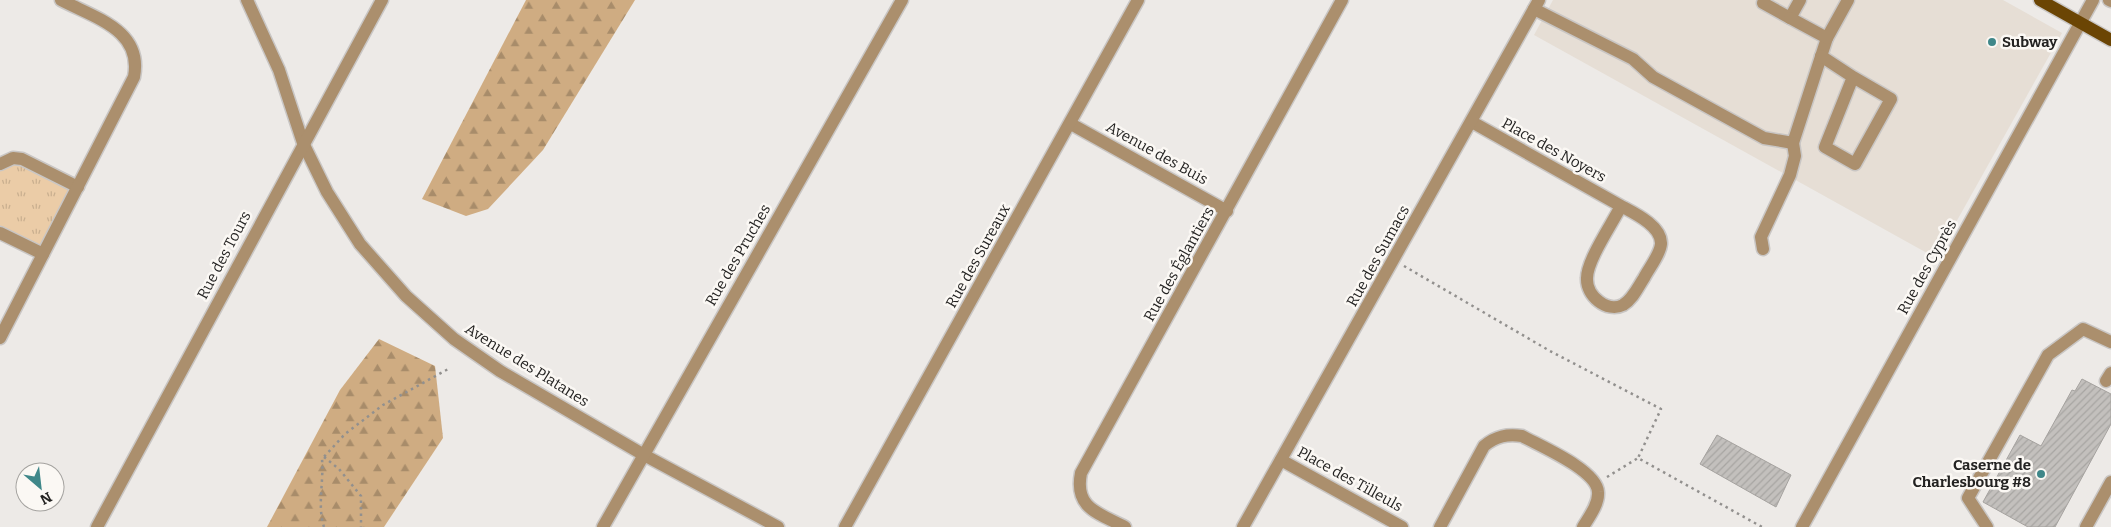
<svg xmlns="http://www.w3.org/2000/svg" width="2111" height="527" font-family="Bitter,serif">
<defs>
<pattern id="grass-tufts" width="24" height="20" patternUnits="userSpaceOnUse" patternTransform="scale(1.25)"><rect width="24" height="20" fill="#ebcca7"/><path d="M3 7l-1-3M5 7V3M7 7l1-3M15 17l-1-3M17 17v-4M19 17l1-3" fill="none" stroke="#c9af8f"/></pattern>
<pattern id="forest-firs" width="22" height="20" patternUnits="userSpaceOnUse" patternTransform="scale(1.25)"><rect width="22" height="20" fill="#cfac82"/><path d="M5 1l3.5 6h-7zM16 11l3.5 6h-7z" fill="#a88c6a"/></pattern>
<pattern id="building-hatch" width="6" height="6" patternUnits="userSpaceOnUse" patternTransform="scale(1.25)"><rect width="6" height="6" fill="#c3c0bd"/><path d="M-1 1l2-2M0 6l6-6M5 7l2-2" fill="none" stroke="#a7a5a2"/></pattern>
</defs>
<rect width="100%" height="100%" fill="#edeae7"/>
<polygon fill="#e6ded5" points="1553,0 2003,0 2062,33 1936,258 1534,35"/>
<polygon fill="url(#grass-tufts)" points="13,158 78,187 43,254 0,233 0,164"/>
<g fill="url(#forest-firs)">
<polygon points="526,0 635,0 543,150 488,209 466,216 422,199"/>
<polygon points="379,339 435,366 443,438 384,527 267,527 340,390"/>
</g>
<g fill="url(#building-hatch)" stroke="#a5a29f">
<polygon points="2082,379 2111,394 2111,424 2055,527 2028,527 1983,502 2020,435 2041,446 2072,390 2075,391"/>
<polygon points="1717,435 1791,475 1776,507 1700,464"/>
</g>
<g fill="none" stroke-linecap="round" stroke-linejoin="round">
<defs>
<g id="minor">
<polyline points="247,0 279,70 303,143 327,192 360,244 406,296 454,339 500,371 644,455 778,527"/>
<polyline points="2109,0 2111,1"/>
<polyline points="1763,3 1790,18 1800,0"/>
<polyline points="1534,9 1633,59 1653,77 1764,138 1793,143 1827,38"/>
<polyline points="1790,18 1827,38 1848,0"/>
<polyline points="1821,56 1853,77 1825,147 1855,164 1891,99 1853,77"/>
<path d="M1472,122l149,84c-9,18 -34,54 -34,72 -1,18 20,35 36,27 10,-6 15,-18 21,-27 5,-10 16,-23 17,-34 1,-18 -27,-31 -40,-38"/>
<polyline points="1071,124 1227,211"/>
<polyline points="0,164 13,158 22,159 78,187"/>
<polyline points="0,233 43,254"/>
<polyline points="1763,249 1761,237 1790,175 1795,156 1793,143"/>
<path d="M0,338l134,-261c9,-47 -39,-59 -73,-77"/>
<polyline points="2106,381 2111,373"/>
<polyline points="1281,460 1402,527"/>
<polyline points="97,527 382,0"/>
<polyline points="603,527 902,0"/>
<polyline points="845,527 1138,0"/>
<path d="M1125,527c-27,-14 -51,-19 -44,-54l261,-473"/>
<polyline points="1243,527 1539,0"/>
<path d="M1440,527l44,-81c12,-10 23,-12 38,-10 18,10 75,34 76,56 1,12 -9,25 -15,35"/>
<polyline points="1802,527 2093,0"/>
<polyline points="1987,527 1968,498 2048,355 2083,329 2111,342"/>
<polyline points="2086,527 2111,482"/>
</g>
<polyline id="major" points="2040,0 2111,40"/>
</defs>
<use href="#minor" stroke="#c9c6c4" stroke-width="15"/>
<use href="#major" stroke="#c9c6c4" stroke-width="15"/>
<g stroke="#92908e" stroke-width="2.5" stroke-dasharray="2.5 4" stroke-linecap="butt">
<polyline points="1404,266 1550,351 1661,409 1638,458 1762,527"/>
<polyline points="324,457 339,469 361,496 361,527"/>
<polyline points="1607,477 1638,458"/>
<path d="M324,527c-7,-21 0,-46 -2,-68l23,-25 38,-29 67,-37"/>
</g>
<use href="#minor" stroke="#ab8f6d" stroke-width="12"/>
<use href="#major" stroke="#6b4504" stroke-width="12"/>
</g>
<g fill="#3f8789" stroke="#fbf8f4" stroke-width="2">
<circle cx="1992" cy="42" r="5"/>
<circle cx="2041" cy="474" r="5"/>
</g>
<g text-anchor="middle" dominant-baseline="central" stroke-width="5" stroke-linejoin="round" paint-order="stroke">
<g font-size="15" font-weight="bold" fill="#242322" stroke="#fbf8f4" text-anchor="start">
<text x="2002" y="42">Subway</text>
<text x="2031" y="465" text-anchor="end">Caserne de<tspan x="2031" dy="17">Charlesbourg #8</tspan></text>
</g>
<g font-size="15" fill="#242322" stroke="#fbf8f4">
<text transform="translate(1554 150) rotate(29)">Place des Noyers</text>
<text transform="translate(1157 153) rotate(29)">Avenue des Buis</text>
<text transform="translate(224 255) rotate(-62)">Rue des Tours</text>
<text transform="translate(738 255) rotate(-60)">Rue des Pruches</text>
<text transform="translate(978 256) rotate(-61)">Rue des Sureaux</text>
<text transform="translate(1378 256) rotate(-61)">Rue des Sumacs</text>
<text transform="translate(1179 264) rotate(-61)">Rue des Églantiers</text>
<text transform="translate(1927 267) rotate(-61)">Rue des Cyprès</text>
<text transform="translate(527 365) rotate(32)">Avenue des Platanes</text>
<text transform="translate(1350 479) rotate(29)">Place des Tilleuls</text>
</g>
</g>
<g transform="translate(40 487) rotate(152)"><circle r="24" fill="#fbf8f4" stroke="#a5a3a0"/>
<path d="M0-4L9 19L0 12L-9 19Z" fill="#3f8789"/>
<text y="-8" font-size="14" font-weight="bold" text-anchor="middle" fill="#242322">N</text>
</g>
</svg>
